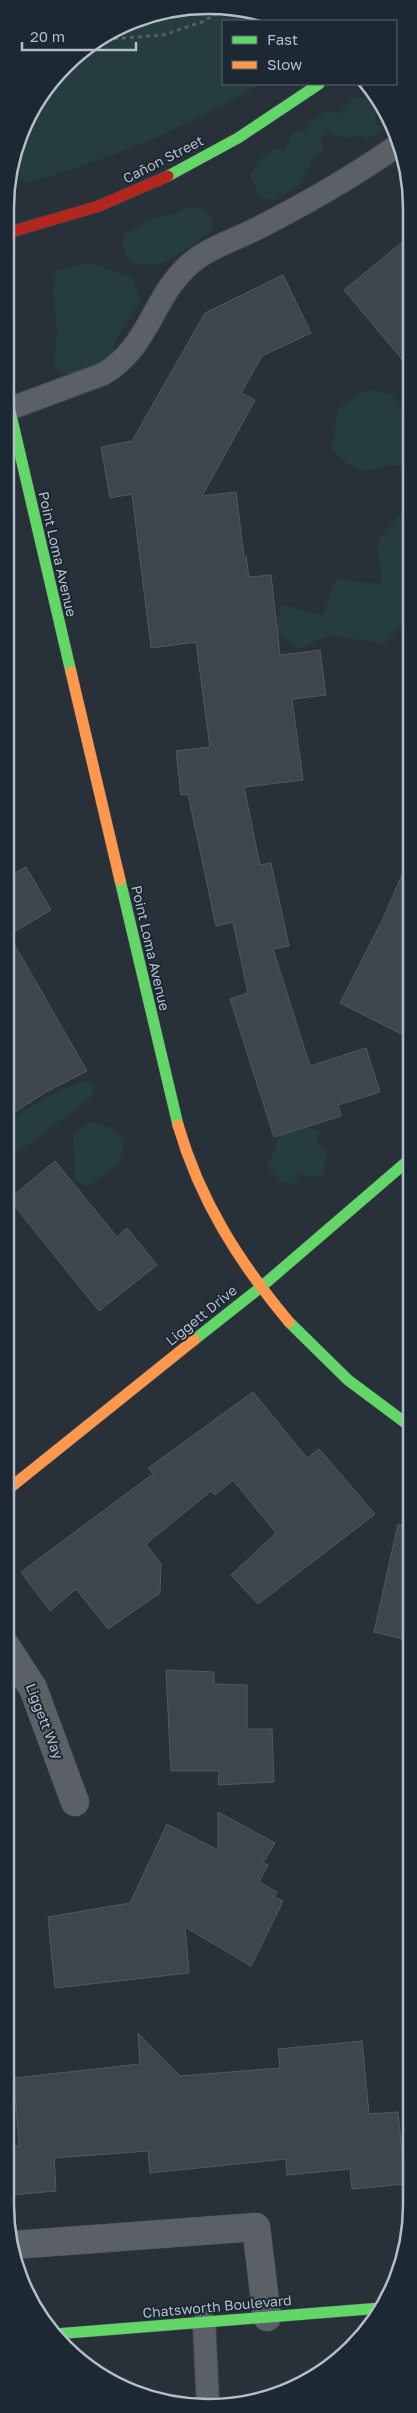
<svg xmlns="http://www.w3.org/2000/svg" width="417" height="2413" font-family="'Golos Text',sans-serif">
<rect width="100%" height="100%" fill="#283139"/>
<g fill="#253d3f">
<path d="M235,7l48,14h-60v63h37c-73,45 -153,75 -235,100l-14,-15 21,-62 52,-60 72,-35z"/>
<path d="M373,97l3,11 -1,16 7,1 1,5 -18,10 -4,-5c-13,6 -20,4 -32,-4l-8,8 2,12 -8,5 -16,29 -25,16 -15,-5 -9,-20 12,-19 13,-9 10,3 8,-18 14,-3 3,-8 16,-11 13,3 14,-16z"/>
<path d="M191,206c12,3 27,9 21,24 -24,17 -52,45 -82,31l-7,-14v-12l27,-15 25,-6z"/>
<polygon points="90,263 132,278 141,299 116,340 111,356 95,371 65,374 54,366 57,331 53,290 56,270"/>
<path d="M376,390l16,4 19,31v41c-39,-6 -45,22 -79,-17l6,-40 23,-16z"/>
<polygon points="411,502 411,626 401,625 385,644 330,635 298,649 276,632 281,604 323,615 336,579 382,584 377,541"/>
<polygon points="83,1081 96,1086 90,1098 6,1161 6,1121 53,1094"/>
<polygon points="90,1122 109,1127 124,1141 119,1164 87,1187 75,1180 73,1135"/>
<polygon points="301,1126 320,1131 317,1142 327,1153 323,1175 313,1178 301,1173 295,1184 281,1181 267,1167 281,1133"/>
</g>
<g fill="#3e454c" stroke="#515860">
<polygon points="412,234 411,370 344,290"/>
<polygon points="283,275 311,333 262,356 241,393 255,400 202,496 236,492 244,556 246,556 249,577 271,575 280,655 320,650 326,695 292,699 303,780 244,787 260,865 271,863 289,946 273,949 310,1066 366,1048 380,1092 338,1105 341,1116 274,1137 230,999 248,993 233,922 216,926 188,794 181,795 176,751 210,747 196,642 151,648 132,494 110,498 101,447 132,441 205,313"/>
<polygon points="411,854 411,1039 340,1003 382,921"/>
<polygon points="26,867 51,910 9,935 87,1071 46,1092 6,1118 6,878"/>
<polygon points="55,1161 117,1237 127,1228 157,1265 99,1311 9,1199"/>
<polygon points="253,1392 307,1458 319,1449 375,1514 258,1604 231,1575 276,1533 233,1480 215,1495 211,1491 146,1544 161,1564 160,1593 108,1629 76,1589 50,1611 21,1572 153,1474 148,1468"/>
<polygon points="398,1524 411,1526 411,1641 374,1632"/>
<polygon points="166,1670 214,1672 214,1684 247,1685 247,1729 272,1729 274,1782 218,1785 219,1771 171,1771"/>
<polygon points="218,1812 275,1843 263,1863 268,1865 259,1882 277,1892 274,1897 283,1901 251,1966 185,1927 189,1973 55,1988 48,1917 130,1903 167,1824 218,1850"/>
<polygon points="138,2033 180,2076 280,2068 278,2049 362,2041 369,2114 398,2112 405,2184 352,2189 350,2169 287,2175 286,2159 150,2173 148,2151 54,2158 56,2191 11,2195 7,2147 19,2146 14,2078 140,2064"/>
</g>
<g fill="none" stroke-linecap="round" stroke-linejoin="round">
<defs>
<g id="lane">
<path d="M9,409l94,-35c47,-27 49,-78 88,-111 19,-16 46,-24 67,-35 49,-25 95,-51 140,-83"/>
<polyline points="204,2322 208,2406"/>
</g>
<g id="street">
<polyline points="5,1645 33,1688 75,1802"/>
<polyline points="13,2245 256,2227 267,2317"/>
</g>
<g id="fast">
<polyline points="168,176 238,138 319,84"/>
<polyline points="7,398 71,672"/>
<polyline points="120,880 178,1125"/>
<polyline points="289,1322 348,1380 411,1427"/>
<polyline points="194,1340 261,1287 411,1158"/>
<polyline points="55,2334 381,2308"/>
</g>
<g id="slow">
<polyline points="71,672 120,880"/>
<path d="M178,1125c22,76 61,137 111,197"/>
<polyline points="6,1491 194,1340"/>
</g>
<polyline id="jam" points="7,233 99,206 168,176"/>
</defs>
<use href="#lane" stroke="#474d53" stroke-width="24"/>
<use href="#street" stroke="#474d53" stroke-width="29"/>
<use href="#fast" stroke="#474d53" stroke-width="12"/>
<use href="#slow" stroke="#474d53" stroke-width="12"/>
<use href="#jam" stroke="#474d53" stroke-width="12"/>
<polyline stroke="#575e64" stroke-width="3" stroke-dasharray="4 4" stroke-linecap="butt" points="98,40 163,35 202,22 229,7"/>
<use href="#lane" stroke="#5a6066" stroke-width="22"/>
<use href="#street" stroke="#5a6066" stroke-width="28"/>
<use href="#fast" stroke="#63d668" stroke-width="11"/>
<use href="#slow" stroke="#ff974d" stroke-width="11"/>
<use href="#jam" stroke="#b3261e" stroke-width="11"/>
</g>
<g text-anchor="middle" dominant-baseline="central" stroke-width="4" stroke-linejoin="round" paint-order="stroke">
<g font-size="14" fill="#b3beca" stroke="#1c2834">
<text transform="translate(163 159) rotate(-27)">Cañon Street</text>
<text transform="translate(58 554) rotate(77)">Point Loma Avenue</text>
<text transform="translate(151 948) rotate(77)">Point Loma Avenue</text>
<text transform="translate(201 1315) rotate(-39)">Liggett Drive</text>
<text transform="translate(45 1721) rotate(69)">Liggett Way</text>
<text transform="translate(217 2306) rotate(-5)">Chatsworth Boulevard</text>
</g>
</g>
<path d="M0 0H417V2413H0ZM208 14H209A194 194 0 0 1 403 208V2205A194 194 0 0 1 209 2399H208A194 194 0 0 1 14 2205V208A194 194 0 0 1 208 14Z" fill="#1c2834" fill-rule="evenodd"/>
<path fill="none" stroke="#b3beca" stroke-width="2.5" d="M208 14H209A194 194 0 0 1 403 208V2205A194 194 0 0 1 209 2399H208A194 194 0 0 1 14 2205V208A194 194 0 0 1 208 14Z"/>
<rect x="222" y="20" width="175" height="65" fill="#1c2834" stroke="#586470"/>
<rect x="232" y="36" width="25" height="8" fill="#63d668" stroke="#586470"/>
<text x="267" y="45" font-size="15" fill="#b3beca">Fast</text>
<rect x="232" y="61" width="25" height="8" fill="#ff974d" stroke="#586470"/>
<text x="267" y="70" font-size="15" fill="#b3beca">Slow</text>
<path d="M22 42v8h114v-8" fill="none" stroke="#b3beca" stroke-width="2.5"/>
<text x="30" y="42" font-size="15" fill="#b3beca" stroke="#1c2834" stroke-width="4" paint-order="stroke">20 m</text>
</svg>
